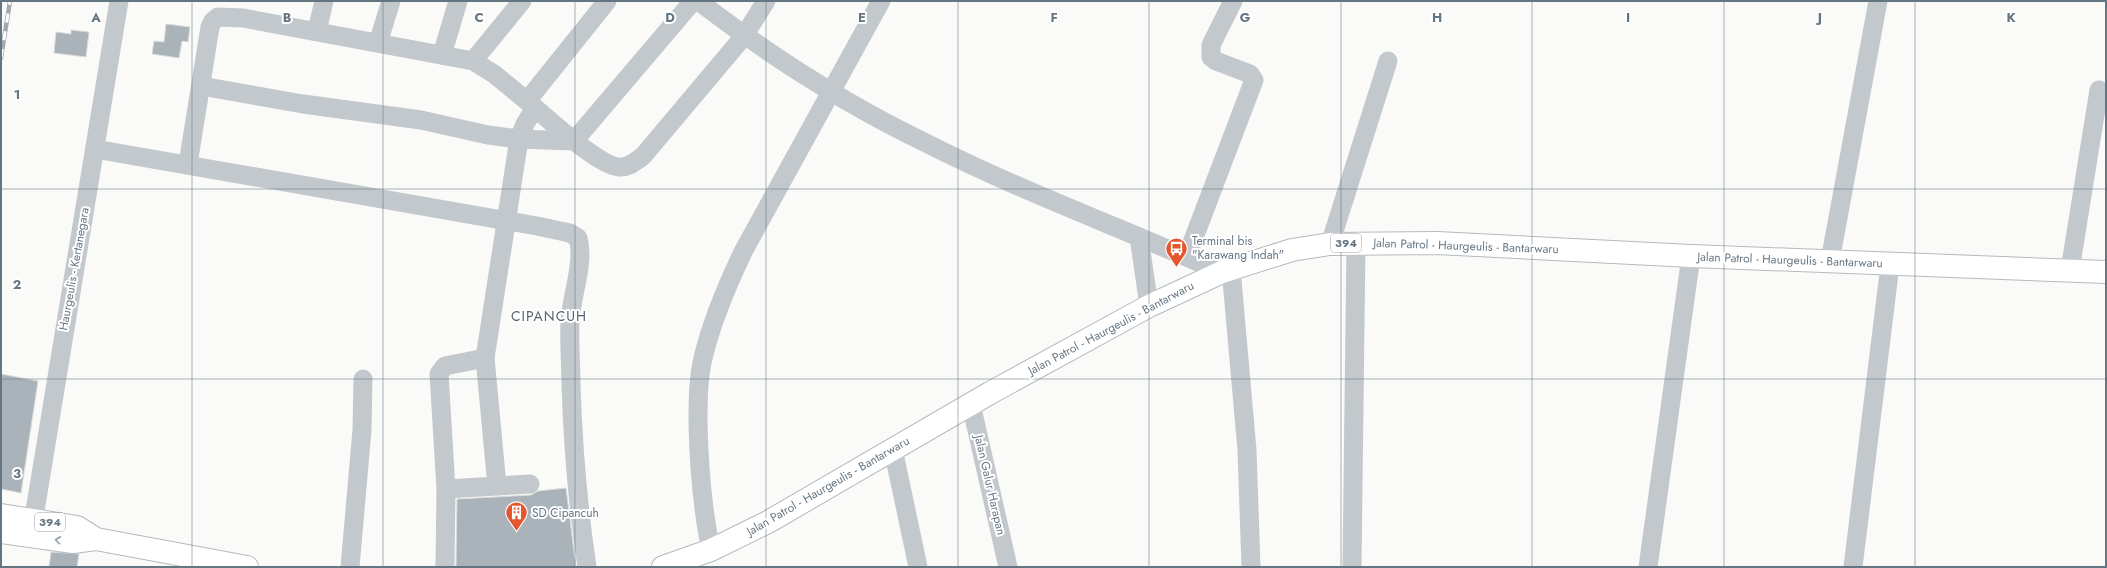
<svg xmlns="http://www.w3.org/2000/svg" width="2107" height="568" font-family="Jost,sans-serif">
<rect width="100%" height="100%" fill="#fafaf8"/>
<g fill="#aab3b9" stroke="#dcdcda">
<polygon points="166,24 190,27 188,42 182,41 179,58 152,54 154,41 164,42"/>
<polygon points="71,30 89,32 86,57 54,53 56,32 71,34"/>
<polygon points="1,374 38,381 21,493 1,489"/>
<polygon points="566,488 576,567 456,567 457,499 531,495 538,491"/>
<polygon points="51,552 79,554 77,567 49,567"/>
</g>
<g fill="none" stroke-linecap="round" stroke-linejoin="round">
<defs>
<g id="major">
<polyline points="1,515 77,527 96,539"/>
<polyline points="1,532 73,542 96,539 247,567"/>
<polyline points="663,567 711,550 768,522 990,393 1149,306 1222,272 1292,250 1330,244 1437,243 1691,256 2106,272"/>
</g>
</defs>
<use href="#major" stroke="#b5babe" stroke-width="24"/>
<g stroke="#c3c8cc" stroke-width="19">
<path d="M698,1c71,54 147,103 228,142 69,35 141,64 213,94"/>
<polyline points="317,31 324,1"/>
<polyline points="378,43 391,1"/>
<polyline points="442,55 458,1"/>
<polyline points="473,61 522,1"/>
<polyline points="201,86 303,104 421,120 488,135 519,139 574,141 693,1"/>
<path d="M527,101c18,15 71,65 92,66 10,1 17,-6 24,-11l101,-120 22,-35"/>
<path d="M95,149l442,77 33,7 8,5c7,25 -7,58 -8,84 -1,21 1,43 1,64 2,60 7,121 16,181"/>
<polyline points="188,164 210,27 213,21 218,17 243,18 473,61 494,74 527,101 607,1"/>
<polyline points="1330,244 1388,61"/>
<polyline points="1187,256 1254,80 1250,74 1216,61 1211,57 1211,45 1233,1"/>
<polyline points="1830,261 1878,1"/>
<polyline points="1231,269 1247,450 1251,567"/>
<polyline points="2070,270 2099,90"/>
<polyline points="1149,306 1139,237 1222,272"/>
<polyline points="971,404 1008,567"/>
<polyline points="893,449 918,567"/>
<polyline points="497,486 530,484"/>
<polyline points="446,489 497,486 485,358"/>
<polyline points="31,535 119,1"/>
<path d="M711,550c-9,-42 -12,-84 -13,-126 0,-24 0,-47 6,-70 9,-36 24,-71 40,-104l137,-249"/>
<polyline points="350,567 362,430 363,379"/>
<polyline points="445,567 446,489 439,374 445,366 485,358 519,139 525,124 535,108"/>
<polyline points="1352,567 1356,243"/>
<polyline points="1648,567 1691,256"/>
<polyline points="1853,567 1890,265"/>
</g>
<use href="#major" stroke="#fff" stroke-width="22"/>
<defs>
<polyline id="rail" points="1,58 10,1"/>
</defs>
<use href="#rail" stroke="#a2aab0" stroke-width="4.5"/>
<use href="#rail" stroke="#fff" stroke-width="3" stroke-dasharray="9" stroke-linecap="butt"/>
</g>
<defs><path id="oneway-chevron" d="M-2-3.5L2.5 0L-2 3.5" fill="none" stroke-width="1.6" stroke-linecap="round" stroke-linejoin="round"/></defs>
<use stroke="#939fa8" href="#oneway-chevron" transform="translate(58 540) rotate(-173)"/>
<path fill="none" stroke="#657683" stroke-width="1" stroke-opacity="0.55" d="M192,1v566M383,1v566M575,1v566M766,1v566M958,1v566M1149,1v566M1341,1v566M1532,1v566M1724,1v566M1915,1v566M1,189h2105M1,379h2105"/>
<defs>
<symbol id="bus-pin" viewBox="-11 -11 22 30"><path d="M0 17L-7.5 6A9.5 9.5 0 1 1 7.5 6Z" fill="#e4572e" stroke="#fff"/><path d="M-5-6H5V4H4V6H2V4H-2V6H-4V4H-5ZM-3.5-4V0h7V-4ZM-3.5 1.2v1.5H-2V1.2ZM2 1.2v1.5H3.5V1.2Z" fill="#fff"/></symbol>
<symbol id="building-pin" viewBox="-11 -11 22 30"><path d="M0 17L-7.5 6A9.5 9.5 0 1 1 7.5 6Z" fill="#e4572e" stroke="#fff"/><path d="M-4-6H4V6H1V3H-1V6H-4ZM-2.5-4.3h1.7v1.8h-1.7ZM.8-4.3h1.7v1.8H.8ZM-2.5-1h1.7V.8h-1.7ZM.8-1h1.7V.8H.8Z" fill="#fff"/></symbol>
</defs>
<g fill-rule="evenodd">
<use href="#bus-pin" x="1164" y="236" width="25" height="34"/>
<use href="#building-pin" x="504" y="500" width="25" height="34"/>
</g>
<g text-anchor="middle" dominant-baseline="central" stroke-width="4" stroke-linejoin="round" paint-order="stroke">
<g fill="#fff" stroke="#939fa8" stroke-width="1">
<rect x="1331" y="234" width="30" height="18" rx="3"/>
<rect x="35" y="513" width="30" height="18" rx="3"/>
</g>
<g font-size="11" font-weight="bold" fill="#657683">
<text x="1346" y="243">394</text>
<text x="50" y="522">394</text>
</g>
<g font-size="12" fill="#657683" stroke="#fff" text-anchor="start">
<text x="1192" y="241">Terminal bis<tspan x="1192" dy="14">"Karawang Indah"</tspan></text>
<text x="532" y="513">SD Cipancuh</text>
</g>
<g font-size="12" fill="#657683" stroke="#fff">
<text transform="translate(1466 246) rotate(2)">Jalan Patrol - Haurgeulis - Bantarwaru</text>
<text transform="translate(1790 260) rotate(2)">Jalan Patrol - Haurgeulis - Bantarwaru</text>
<text transform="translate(74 269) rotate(-80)">Haurgeulis - Kertanegara</text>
<text transform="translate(1111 328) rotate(-28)">Jalan Patrol - Haurgeulis - Bantarwaru</text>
<text transform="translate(990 485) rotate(77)">Jalan Galur Harapan</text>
<text transform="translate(828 486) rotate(-30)">Jalan Patrol - Haurgeulis - Bantarwaru</text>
</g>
<g font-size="14" letter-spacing="1" fill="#57646e" stroke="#fff">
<text x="549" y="316">CIPANCUH</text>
</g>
</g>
<g font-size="13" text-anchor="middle" font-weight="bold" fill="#657683" stroke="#fff" stroke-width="4" stroke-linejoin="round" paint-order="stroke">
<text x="96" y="22">A</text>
<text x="287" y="22">B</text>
<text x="479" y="22">C</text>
<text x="670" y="22">D</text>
<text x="862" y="22">E</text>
<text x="1054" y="22">F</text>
<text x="1245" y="22">G</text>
<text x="1437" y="22">H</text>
<text x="1628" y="22">I</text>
<text x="1820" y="22">J</text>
<text x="2011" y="22">K</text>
<text x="17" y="99">1</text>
<text x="17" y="289">2</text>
<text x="17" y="478">3</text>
</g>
<rect width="2107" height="568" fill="none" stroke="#657683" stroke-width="4"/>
</svg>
